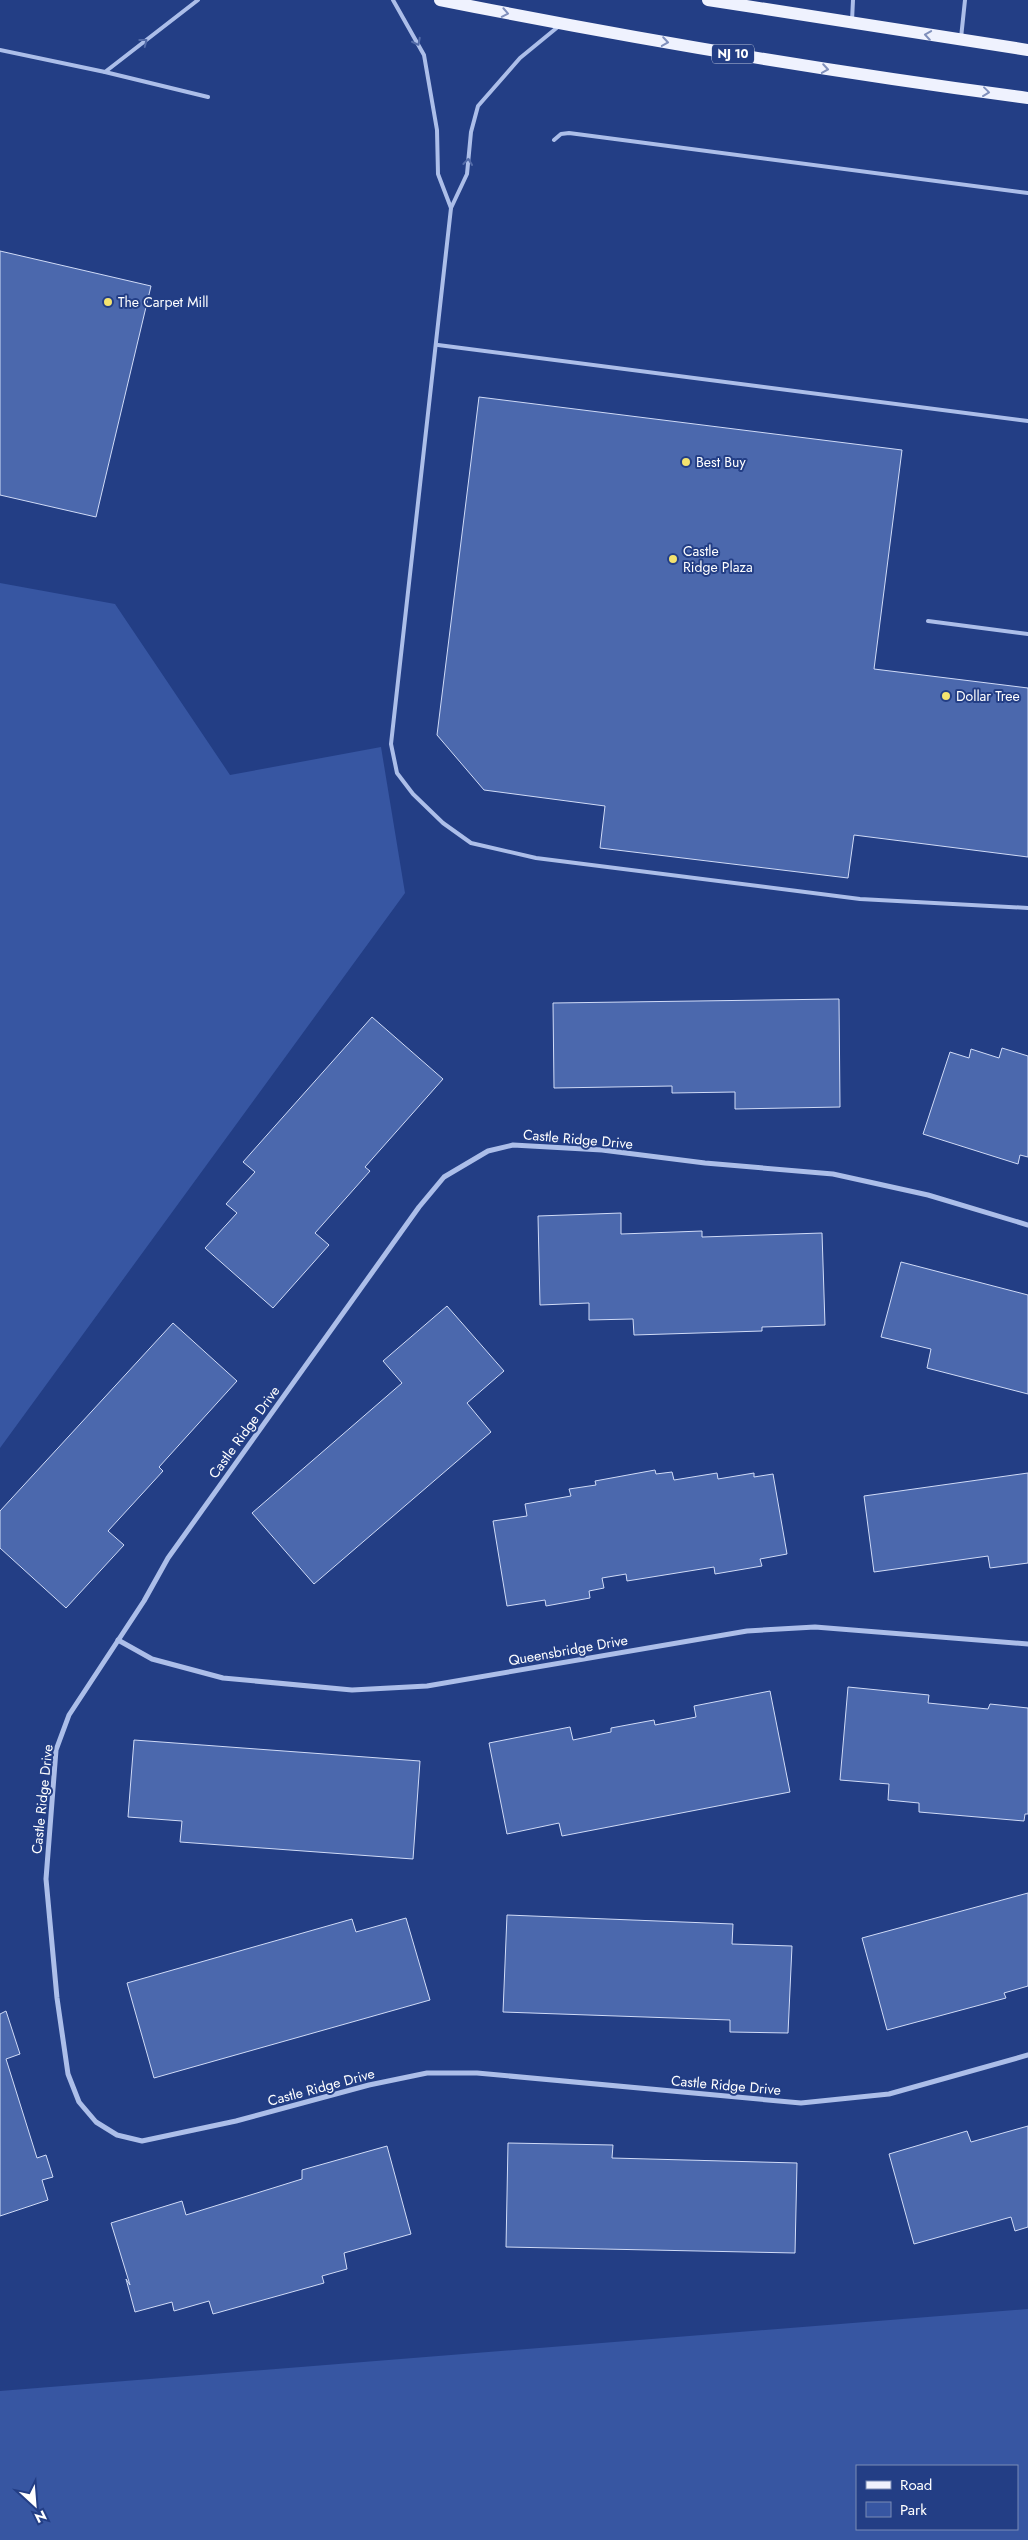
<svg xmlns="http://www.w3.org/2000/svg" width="1028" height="2540" font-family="Jost,sans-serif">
<rect width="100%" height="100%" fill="#233e85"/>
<g fill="#3756a2" fill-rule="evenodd">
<polygon points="0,583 115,604 230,775 381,747 405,893 0,1448"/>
<path d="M1028,2309v231h-1028v-149zM857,2466h160v63h-160z"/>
</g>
<g fill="#4b68ad" stroke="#d0dbf7">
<polygon points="0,251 151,286 96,517 0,495"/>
<polygon points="479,397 902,450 874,669 1028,688 1028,857 854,835 848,878 600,848 605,806 484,790 437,735"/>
<polygon points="839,999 840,1107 735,1109 735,1092 672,1093 672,1086 554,1088 553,1003"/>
<polygon points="372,1017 443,1079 365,1167 370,1171 315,1233 329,1245 273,1308 205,1248 237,1213 226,1204 255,1172 243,1162"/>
<polygon points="1002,1048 1028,1056 1028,1157 1020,1155 1018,1164 923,1134 950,1052 969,1058 971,1049 999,1058"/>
<polygon points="621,1213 621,1234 702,1231 702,1237 822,1233 825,1325 762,1327 762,1331 634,1335 633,1319 589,1320 589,1303 540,1305 538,1216"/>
<polygon points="901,1262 1028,1295 1028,1394 927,1368 931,1349 881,1337"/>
<polygon points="447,1306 504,1371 467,1403 491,1432 314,1584 252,1513 402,1383 383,1361"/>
<polygon points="173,1323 237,1381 159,1467 163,1471 108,1531 124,1545 66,1608 0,1548 0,1511"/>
<polygon points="655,1470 656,1474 672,1472 674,1480 717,1473 718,1479 754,1473 754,1477 773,1474 787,1554 760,1559 762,1566 715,1574 714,1567 627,1581 626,1574 602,1578 604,1588 589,1591 590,1598 546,1606 545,1600 507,1606 493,1521 527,1516 525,1504 571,1496 569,1489 596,1485 595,1481"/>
<polygon points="1028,1473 1028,1563 990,1568 988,1556 874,1572 864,1496"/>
<polygon points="848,1687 929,1695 928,1703 988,1709 990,1704 1028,1708 1028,1814 1025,1814 1024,1821 919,1812 919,1803 888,1800 889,1784 840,1780"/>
<polygon points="770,1691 790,1792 562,1836 559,1823 507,1834 489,1743 570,1727 573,1740 611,1732 611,1728 654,1720 655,1725 696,1717 694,1706"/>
<polygon points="134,1740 420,1761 413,1859 180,1842 182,1821 128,1817"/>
<polygon points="1028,1893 1028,1986 1004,1993 1006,1998 887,2030 862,1938"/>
<polygon points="507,1915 733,1924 732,1944 792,1946 788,2033 730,2032 730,2020 503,2012"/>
<polygon points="406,1918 430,2000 154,2078 127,1983 352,1919 356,1932"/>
<polygon points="6,2011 20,2054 6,2059 37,2158 46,2155 53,2177 42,2180 48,2200 0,2216 0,2014"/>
<polygon points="1028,2126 1028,2227 1015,2231 1011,2217 914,2244 889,2154 967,2131 971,2142"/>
<polygon points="508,2143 613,2145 612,2158 797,2163 795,2253 506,2247"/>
<polygon points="387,2146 411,2234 344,2253 347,2269 322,2276 324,2283 213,2314 209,2301 174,2311 172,2302 135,2312 126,2279 130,2285 111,2223 182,2201 186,2215 302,2179 302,2170"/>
</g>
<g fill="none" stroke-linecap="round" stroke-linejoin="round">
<g stroke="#acbee9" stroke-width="4">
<polyline points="393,0 424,55 437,130 438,174 451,208"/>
<polyline points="852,21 853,0"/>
<polyline points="559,26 520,58 478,106 471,132 467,174 451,208 391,744 397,773 413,794 443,823 471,843 536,858 860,899 1028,908"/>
<polyline points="961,38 965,0"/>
<polyline points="0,50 105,72 208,97"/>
<polyline points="105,72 198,0"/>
<polyline points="554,140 561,134 569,133 1028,193"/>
<polyline points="438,345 1028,421"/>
<polyline points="928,621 1028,634"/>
</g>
<g stroke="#acbee9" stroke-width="5">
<polyline points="1028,1225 928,1195 833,1174 705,1163 602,1150 513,1145 488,1151 444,1177 419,1207 168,1558 144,1601 69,1715 56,1750 46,1879 57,1998 68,2074 79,2102 96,2122 117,2135 142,2141 236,2121 369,2085 427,2073 477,2073 801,2103 889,2094 1028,2055"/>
<polyline points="118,1640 152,1659 223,1678 352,1690 427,1686 747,1631 815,1627 1028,1644"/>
</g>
<g stroke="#eff2fe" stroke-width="12">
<path d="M440,0c195,39 391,72 588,98"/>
<polyline points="708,0 1028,50"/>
</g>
</g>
<defs><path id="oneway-chevron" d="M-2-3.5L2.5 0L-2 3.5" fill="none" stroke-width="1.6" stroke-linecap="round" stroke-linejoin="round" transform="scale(1.25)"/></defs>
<g stroke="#7f8fbb">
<use href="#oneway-chevron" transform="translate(505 13) rotate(11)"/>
<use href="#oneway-chevron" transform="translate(928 35) rotate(-171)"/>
<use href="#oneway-chevron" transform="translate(665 42) rotate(9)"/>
<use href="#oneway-chevron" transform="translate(825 69) rotate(9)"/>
<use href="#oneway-chevron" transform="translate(986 92) rotate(7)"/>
</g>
<g stroke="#536ba8">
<use href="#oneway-chevron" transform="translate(144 42) rotate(-38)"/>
<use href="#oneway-chevron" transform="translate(417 42) rotate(63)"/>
<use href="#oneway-chevron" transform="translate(468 162) rotate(-84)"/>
</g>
<g fill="#f4e36f" stroke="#233e85" stroke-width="2">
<circle cx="108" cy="302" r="5"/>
<circle cx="686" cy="462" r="5"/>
<circle cx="673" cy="559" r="5"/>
<circle cx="946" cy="696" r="5"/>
</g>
<g text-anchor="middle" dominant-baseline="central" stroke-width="4" stroke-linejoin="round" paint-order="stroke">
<rect fill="#233e85" stroke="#bdc5da" stroke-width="1" x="712" y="44.5" width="42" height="19" rx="4"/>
<g font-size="12" font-weight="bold" fill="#fff">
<text x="733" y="54">NJ 10</text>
</g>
<g font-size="14" fill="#fff" stroke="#233e85" text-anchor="start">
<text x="118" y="302">The Carpet Mill</text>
<text x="696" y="462">Best Buy</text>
<text x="683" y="551">Castle<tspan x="683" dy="16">Ridge Plaza</tspan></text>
<text x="956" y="696">Dollar Tree</text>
</g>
<g font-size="14" fill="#fff" stroke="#233e85">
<text transform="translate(578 1139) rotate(5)">Castle Ridge Drive</text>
<text transform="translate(244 1432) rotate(-54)">Castle Ridge Drive</text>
<text transform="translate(568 1650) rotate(-10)">Queensbridge Drive</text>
<text transform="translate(42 1799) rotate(-84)">Castle Ridge Drive</text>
<text transform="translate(726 2085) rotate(5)">Castle Ridge Drive</text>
<text transform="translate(321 2087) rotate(-15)">Castle Ridge Drive</text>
</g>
</g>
<rect x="856" y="2465" width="162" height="65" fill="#233e85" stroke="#7b8bb6"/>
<rect x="866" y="2481" width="25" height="8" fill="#eff2fe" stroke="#7b8bb6"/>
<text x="900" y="2490" font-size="15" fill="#ffffff">Road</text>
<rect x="866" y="2502" width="25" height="15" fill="#3756a2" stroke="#7b8bb6"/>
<text x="900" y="2515" font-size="15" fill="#ffffff">Park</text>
<g transform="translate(35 2505) rotate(154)" stroke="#233e85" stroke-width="4" paint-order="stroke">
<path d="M0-4L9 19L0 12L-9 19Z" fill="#ffffff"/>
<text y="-8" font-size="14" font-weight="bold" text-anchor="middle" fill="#ffffff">N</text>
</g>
</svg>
